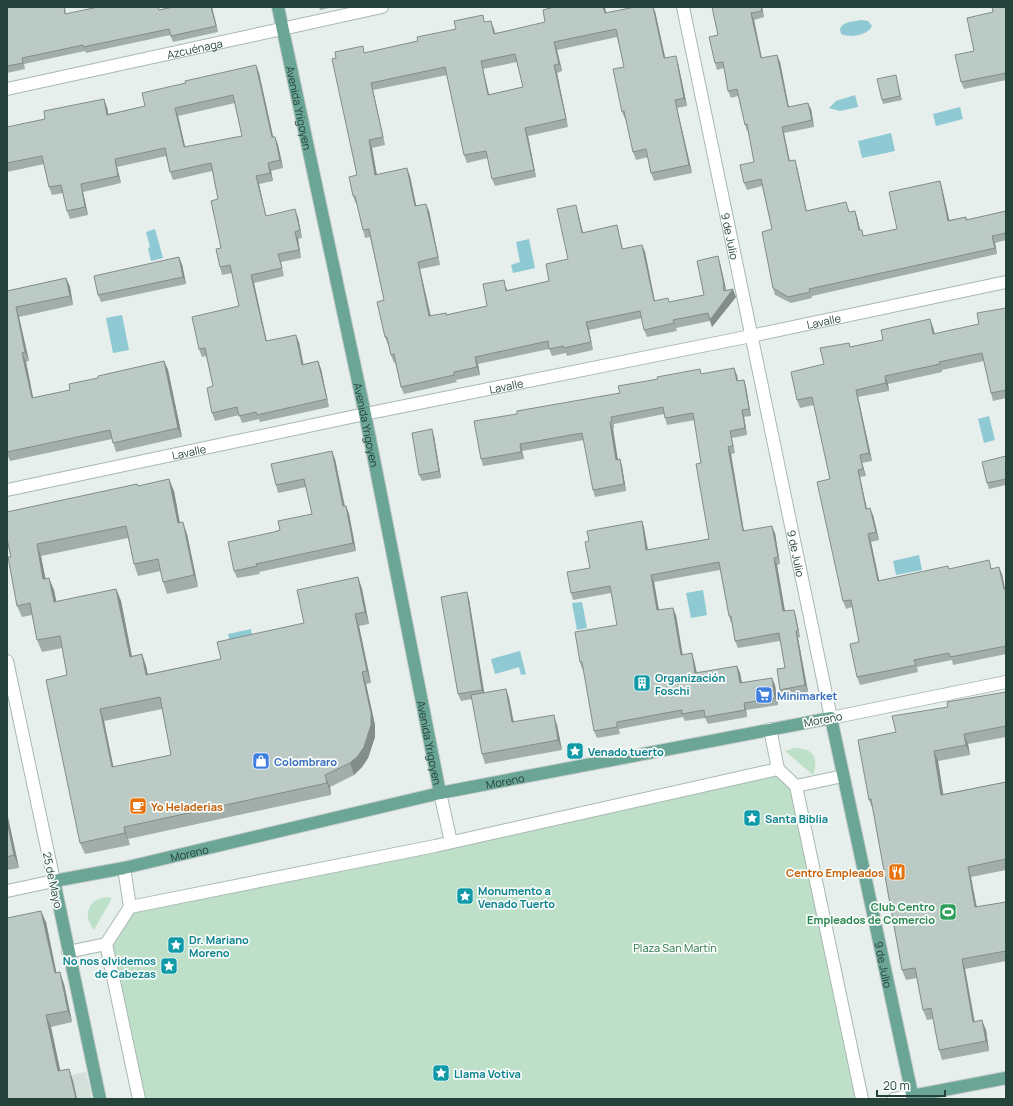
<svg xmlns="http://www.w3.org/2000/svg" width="1013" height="1106" font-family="Manrope,sans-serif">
<rect width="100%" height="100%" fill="#e6efeb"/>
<polygon fill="#d4dfda" points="86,1072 92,1099 7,1099 7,1089"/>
<g fill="#bfe0c8">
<path d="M794,748c20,0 25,10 19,27l-28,-24z"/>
<polygon points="778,769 796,786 862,1099 139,1099 106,944 130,907"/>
<path d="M107,897l5,1 -18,32c-12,-15 -6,-31 13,-33z"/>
</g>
<g fill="#8ec9d4">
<path d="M861,20l7,1 4,5c-5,10 -22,12 -31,8l-1,-5c3,-8 13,-7 21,-9z"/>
<polygon points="855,95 858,107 840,111 829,108 836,101"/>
<polygon points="960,107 963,119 936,126 933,114"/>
<polygon points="891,133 895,151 862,158 858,141"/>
<polygon points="155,229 163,258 151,261 148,248 150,247 146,232"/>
<polygon points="529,239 535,268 513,273 511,265 520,262 516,242"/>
<polygon points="122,315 129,350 113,353 106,318"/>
<polygon points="989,416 995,440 984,443 978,419"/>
<polygon points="919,555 922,570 896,575 893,561"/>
<polygon points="703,590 707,615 691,618 686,593"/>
<polygon points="582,602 587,628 577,630 572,603"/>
<polygon points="251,629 253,642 231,647 228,634"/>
<polygon points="520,651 526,674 521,675 519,667 495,674 491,659"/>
</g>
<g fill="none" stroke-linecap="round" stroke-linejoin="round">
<defs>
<g id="minor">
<path id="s1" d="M683,7l148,711 175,-36"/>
<path id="s2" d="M7,89l375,-82"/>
<path id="s3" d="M7,490l358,-76 386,-78 255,-54"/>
<polyline points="7,661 54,881 7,891"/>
<polyline points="770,729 778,769 796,786 862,1099"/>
<polyline points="796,786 843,776"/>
<polyline points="440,793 451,842"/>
<polyline points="124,868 130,907"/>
<polyline points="106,944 139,1099"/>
<polyline points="68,952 106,944 130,907 435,846 778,769"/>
<polyline points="894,1099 912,1096"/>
</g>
<g id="major">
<path id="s4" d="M278,7l87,407 75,379"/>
<polyline points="912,1096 1006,1078"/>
<path id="s5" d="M100,1099l-46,-218 70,-13 316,-75 391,-75 82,381"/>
</g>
</defs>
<use href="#minor" stroke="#a8b8b2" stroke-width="14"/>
<use href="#major" stroke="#c2cac8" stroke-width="14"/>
<use href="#minor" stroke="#fff" stroke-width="12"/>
<use href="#major" stroke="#6aa596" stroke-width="12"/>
</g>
<g fill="#a1aea9" fill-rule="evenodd">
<polygon points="7,7 65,7 66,14 159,10 173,7 212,7 218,32 173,42 170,35 86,53 85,51 24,64 25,69 7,73"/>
<polygon points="319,7 333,7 320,10"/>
<polygon points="712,7 762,7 764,17 754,20 762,58 780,62 789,107 811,109 814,127 784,133 790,161 797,167 807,211 846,202 849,212 857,217 860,230 864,236 897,229 940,181 942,188 949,220 966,217 967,220 1006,211 1006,240 995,243 997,254 812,296 812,298 791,303 775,295 773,288 772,229 762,186 747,190 744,183 754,162 748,131 747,131 745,125 738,96 731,98 728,91 724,68 717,70 715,63 718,35"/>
<polygon points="1006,7 1006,80 964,89 961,82 974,51 993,12"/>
<path d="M655,11l10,47 13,5 9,43 -10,2 15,65 -38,8 -3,-8 -3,-16 -12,3 -3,-8 -7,-33h-1l-3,-7 2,-45 -7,-30 -60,13 5,21 -5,2 11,54 -40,9 8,41 -41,9 -3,-7 -4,-21 -21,5 -3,-8 -17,-80 -74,15 12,55 -13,3 5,27 33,1 6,30 13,5 11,54 -20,4 11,47 15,-1 41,-9 20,-19v3l42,-9 19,-22 10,-46 5,20 34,-8 6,24 19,-4 3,7 10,49 15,1 34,-7 16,-32 6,27 10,7 -24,30 -2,-6 -34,7 1,3 -30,6 -3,-7 -2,-12 -53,12 4,20 -26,6 -1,-3 -14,3 -3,-7 -71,15 2,11 -24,5 1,2 -53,12 -3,-7 -6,-25 -1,1 -3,-8 -3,-11v1l-3,-8 -1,-37 -14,-63 -5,1 -2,-8 -6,-27 -1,1 -3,-8 4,-21 8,-122 53,-12 68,-19 8,7 1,4 111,-20zM517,62l6,25 -34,8 -6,-26z"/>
<path d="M256,65l3,8 14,64h2l3,8 5,23 -12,3 2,10 -14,3 7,32 32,1 4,21 -4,1 3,19 -20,4 3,14 -30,7 13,58 32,1 4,22 15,-3 3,8 8,38 -69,15 -1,-3 -17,4 -3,-8 -24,6 -3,-8 1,-27 -7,-30 -4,1 -3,-8 40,-43 -7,-33 -10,2 -2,-8 1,-19 -3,-49 -6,-28 -39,9 -3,-8 -4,-16 -49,11 4,16 -38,9 5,23 -18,4 -3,-8 -4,-18 -11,2 -3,-8 -5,-23 -37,8v-46l1,1 99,-20 1,7 37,-8 41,-23zM235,103l7,33 -57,11 -7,-31z"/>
<polygon points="896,75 902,100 883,104 882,100"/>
<polygon points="182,264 186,284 101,302 98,295"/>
<polygon points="66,278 70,287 73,305 19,317 29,361 26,362 33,398 70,390 98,378 164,361 168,370 182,437 116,452 112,439 10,461 7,454 7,291"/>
<polygon points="1006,308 1006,398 993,401 991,393 984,361 942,370 942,372 888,384 889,391 858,397 872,461 862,463 866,476 860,477 867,508 873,515 879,540 871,542 879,581 949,569 992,568 1002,574 1005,589 1006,589 1006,654 953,665 952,660 917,667 918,672 860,685 857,677 859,642 852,607 846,609 843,601 830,479 814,405 800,408 797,400 824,364 849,343 850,347 883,340 933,327 935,334 979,324"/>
<polygon points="702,374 737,375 738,381 744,380 746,387 751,416 744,417 747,435 732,438 735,453 731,454 744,531 775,533 780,564 777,565 785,611 794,610 796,617 800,637 798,638 808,692 783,697 780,690 785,668 780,641 738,648 735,641 732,623 731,623 729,616 720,570 654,582 659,610 676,615 682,655 694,660 697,673 737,666 740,673 742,683 775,685 778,705 746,710 747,717 708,724 705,718 685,721 683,717 619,729 620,734 597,738 594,731 584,669 582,669 580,662 617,625 611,593 573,600 571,593 590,568 589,541 642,521 644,528 648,550 709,539 701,463 695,420 667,425 664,414 614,424 614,428 613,429 617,459 620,459 622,466 626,491 595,497 593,490 584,440 522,451 524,459 483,466 481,459 517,414 620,393"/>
<polygon points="434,436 441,478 422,481 419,475"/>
<polygon points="1006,456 1006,485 989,489 987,483"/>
<polygon points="335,459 345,506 346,506 349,514 356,551 259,572 260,574 237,578 234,571 274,532 280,530 312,514 306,487 278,493 276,485"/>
<path d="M138,486l36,5 6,32 7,11 11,53 -31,7 -4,-12 -2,-11 -23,5 -4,-12 -6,-26 -87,18 4,23 9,11 2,12 60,-13 5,12 11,55 10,-2 4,12 2,8 73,-15 83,-36 54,-46 4,12 7,35 -10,2 12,57 -5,1 9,41v12l-7,21 -6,9 -8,8 -24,12 1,8 -203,44 2,6 -45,9 -5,-11 -13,-168 -5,-27 -20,4 -5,-12 -5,-25 -10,2 -5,-11 -6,-49zM162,709l9,46 -58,12 -9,-46z"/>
<polygon points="469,599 484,693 506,689 509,698 514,722 557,725 562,750 485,764 482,754 472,699 461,701 458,694"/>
<polygon points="1006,692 1006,737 968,744 970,755 938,761 943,794 1006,782 1006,870 971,877 977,907 1006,902 1006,961 965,969 975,1022 986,1030 989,1051 942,1060 939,1050 933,1019 927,1020 923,1010 917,978 906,980 902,970 873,810 869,800 896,732 948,707"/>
<polygon points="7,813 19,868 7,870"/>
<polygon points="46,922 56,973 64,984 72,1022 51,1027 60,1071 69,1069 73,1081 77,1099 7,1099"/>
</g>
<g fill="#838d89">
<polygon points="211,7 212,7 218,32 216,26"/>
<polygon points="603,7 605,7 608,21 605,13"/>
<polygon points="653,7 655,11 667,66 664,58"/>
<polygon points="761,7 762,7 764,17 762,11"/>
<polygon points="751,13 754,20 763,65 761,58"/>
<polygon points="491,21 494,29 497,41 494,34"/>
<polygon points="554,42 557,50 562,71 559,64"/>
<polygon points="777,55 780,62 790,114 788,107"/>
<polygon points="676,56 678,63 687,106 684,98"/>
<polygon points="481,61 483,69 491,103 488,95"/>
<polygon points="256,65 259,73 275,145 272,137"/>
<polygon points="554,65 557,73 568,127 566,119"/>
<polygon points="371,83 373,90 385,145 383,137"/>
<polygon points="104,99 107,107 110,123 107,115"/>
<polygon points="675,100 677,108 692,173 689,165"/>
<polygon points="808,103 811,109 814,127 812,120"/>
<polygon points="175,108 178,116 187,155 184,147"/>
<polygon points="782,127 784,133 791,168 789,161"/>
<polygon points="525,128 528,136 536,177 534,170"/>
<polygon points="275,137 278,145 283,168 280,160"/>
<polygon points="369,140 372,148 378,182 375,175"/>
<polygon points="115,159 121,183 118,176"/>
<polygon points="795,160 797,167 808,218 806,211"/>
<polygon points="268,163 271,171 273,181 270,173"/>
<polygon points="407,168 410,176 418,214 415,206"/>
<polygon points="256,176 259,184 268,224"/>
<polygon points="940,181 942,188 951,227 948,221"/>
<polygon points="81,184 83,192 88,215 85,207"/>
<polygon points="426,204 429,211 440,265 438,257"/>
<polygon points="576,205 578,213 585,240 582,233"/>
<polygon points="295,209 298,217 302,238 300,230"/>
<polygon points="855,211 857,217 862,237 859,230"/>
<polygon points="295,232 298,239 301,258 299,250"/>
<polygon points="992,236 995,243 997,254 995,248"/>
<polygon points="642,245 645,252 656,308 654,301"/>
<polygon points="718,256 720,263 727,293 724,285"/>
<polygon points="179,257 182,264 186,284 183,277"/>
<polygon points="418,262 420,269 432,324 429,316"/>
<polygon points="251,275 254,283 268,349 266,341"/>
<polygon points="66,278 70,287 73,305 70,296"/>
<polygon points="723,286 725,293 733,289 736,297 712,327 710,320 724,291"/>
<polygon points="16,307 19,317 29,361 25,352"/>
<polygon points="930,319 933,327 936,342 933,334"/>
<polygon points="586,322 589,330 593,350"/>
<polygon points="296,335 299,342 305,372 302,365"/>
<polygon points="22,353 26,362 35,407 32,398"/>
<polygon points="475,357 478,364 480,375 477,367"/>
<polygon points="164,361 168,370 182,437 178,428"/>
<polygon points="318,361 321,369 329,407 327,399"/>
<polygon points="734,368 737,375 739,388 737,381"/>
<polygon points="885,376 888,384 889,391 886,383"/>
<polygon points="744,380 746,387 751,416 749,409"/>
<polygon points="856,390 858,397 872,461 869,453"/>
<polygon points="742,410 744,417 747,435 745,428"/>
<polygon points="610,422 613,429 619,466 616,460"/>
<polygon points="432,429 434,436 441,478 439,471"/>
<polygon points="520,444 522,451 524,459 521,452"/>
<polygon points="728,447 731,454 745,538 743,531"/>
<polygon points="332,451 335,459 346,514 343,506"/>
<polygon points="860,455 862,463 866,476 863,469"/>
<polygon points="620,459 622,466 626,491 624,484"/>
<polygon points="858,470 860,477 868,516 866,509"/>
<polygon points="169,479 174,491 182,535 178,523"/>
<polygon points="346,506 349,514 356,551 353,543"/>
<polygon points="870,508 873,515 879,540 876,532"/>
<polygon points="642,521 644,528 649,557 646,550"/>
<polygon points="183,522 187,534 198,587 194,575"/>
<polygon points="772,526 775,533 780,564 778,557"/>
<polygon points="868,534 871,542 881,589 878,581"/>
<polygon points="37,544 41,556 48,591 43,579"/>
<polygon points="774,558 777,565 786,618 783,611"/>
<polygon points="999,567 1002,574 1006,594 1004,589"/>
<polygon points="651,575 654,582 660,617 657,610"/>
<polygon points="358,577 362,589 369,624 365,612"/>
<polygon points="49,578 54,590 59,614 54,602"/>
<polygon points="116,589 121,601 134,668 130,657"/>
<polygon points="467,592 469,599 485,697 482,690"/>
<polygon points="673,608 676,615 684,662 681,655"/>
<polygon points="794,610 796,617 800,637 798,630"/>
<polygon points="355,614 359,626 371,683 367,671"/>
<polygon points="796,631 798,638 808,692 805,685"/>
<polygon points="692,653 694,660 698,680 695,673"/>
<polygon points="142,654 146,666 150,686 146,675"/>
<polygon points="737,666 740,673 743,690 740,683"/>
<polygon points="362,672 366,684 375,725 375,737 368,758 362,767 354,775 350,763"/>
<polygon points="772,678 775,685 778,705 775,698"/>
<polygon points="506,689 509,698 515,732 512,722"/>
<polygon points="744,703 746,710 747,717 745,710"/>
<polygon points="100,709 104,721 116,779 112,767"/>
<polygon points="554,715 557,725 562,750 558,740"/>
<polygon points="964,734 968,744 970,755 966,745"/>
<polygon points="934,751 938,761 945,805 941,795"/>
<polygon points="325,775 330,787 331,795 327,783"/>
<polygon points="7,813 19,868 14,855 7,821"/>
<polygon points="124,827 130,845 125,833"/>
<polygon points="968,867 971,877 978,917 975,907"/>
<polygon points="41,911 46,922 59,985 55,973"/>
<polygon points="962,959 965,969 976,1032 973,1022"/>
<polygon points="60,972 64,984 72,1022 68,1011"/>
<polygon points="46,1015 51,1027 63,1083 58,1071"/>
<polygon points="982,1020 986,1030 989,1051 986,1041"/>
<polygon points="69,1069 73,1081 77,1099 76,1099"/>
</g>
<g fill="#bbcac4" stroke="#838d89" fill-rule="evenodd">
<polygon points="7,7 64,7 65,14 98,7 158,7 159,10 173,7 211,7 216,26 171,36 169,29 83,47 83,45 22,58 23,63 7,66"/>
<path d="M554,7h49l2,6 30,-6h18l11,51 12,-2 8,42 -9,2 14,65 -38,8 -5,-24 -13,3 -9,-41 -2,1 -9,-43 11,-2 -8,-38 -62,13 5,22 -5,1 12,54 -41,9 9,42 -42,9 -6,-28 -22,4 -19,-88 -74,16 12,54 -14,3 6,35 32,-7 8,38 11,-2 12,53 -20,5 11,54 17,-3v2l41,-9 -4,-22 21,-4 2,11 43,-10 -3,-17 22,-5 -11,-50 19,-4 6,28 35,-8 5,24 20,-4 12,56 14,-3 1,4 35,-7 -7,-34 21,-5 6,29 -1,1 1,5 9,-2 -23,31 -2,-7 -35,7 1,3 -30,7 -4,-19 -54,11 5,20 -27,6 -1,-2 -14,3 -1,-8 -73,16 2,10 -23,5v3l-53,12 -7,-33 -3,1 -4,-18h-2l-8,-35 7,-2 -15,-71 -6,1 -8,-34h-2l-4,-19 8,-2 -25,-116 4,-1 -1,-6 28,-6 1,7 54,-12 -1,-4 39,-8 -2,-8 29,-6 1,7 7,-1 3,13 51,-12 -2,-12zM515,54l8,33 -35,8 -7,-34z"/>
<polygon points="712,7 761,7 762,11 751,13 761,58 777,55 788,107 808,103 812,120 782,127 789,161 795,160 806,211 846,202 849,212 855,211 859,230 862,230 863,236 897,229 889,192 940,181 948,221 966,217 966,220 1006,211 1006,233 992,236 995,248 809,289 810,292 788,297 773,288 762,232 772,229 761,179 744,183 740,165 754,162 747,124 745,125 737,89 728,91 723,62 715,63 709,37 718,35"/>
<polygon points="992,7 1006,7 1006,73 961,82 955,55 974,51 967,18 993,12"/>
<path d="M256,65l16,72h3l5,23 -12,3 2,10 -14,3 10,40 29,-7 5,21 -5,2 4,18 -21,4 4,14 -31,7 15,66 30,-6 6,30 16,-4 9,38 -70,16 -1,-3 -17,4 -2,-9 -25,6 -5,-25 6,-2 -8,-38 -6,1 -7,-32 47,-11 -9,-41 -10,2 -4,-18 5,-1 -10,-47 7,-2 -7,-36 -41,9 -5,-24 -50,11 3,17 -37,8 4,23 -18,4 -6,-26 -12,2 -7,-31 -35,7v-36l38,-8 -1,-8 60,-12 3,16 38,-9 -3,-13 44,-10 -1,-2zM233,95l9,41 -58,11 -9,-39z"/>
<polygon points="896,75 900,96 882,100 877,79"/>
<polygon points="179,257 183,277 98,295 94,276"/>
<polygon points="66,278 70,296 16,307 25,352 22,353 32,398 70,390 69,384 98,378 98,376 164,361 178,428 113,443 110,430 7,452 7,291"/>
<polygon points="1006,308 1006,390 991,393 982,353 939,362 940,364 885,376 886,383 856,390 869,453 860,455 863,469 858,470 866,509 870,508 876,532 868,534 878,581 948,566 949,569 989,560 991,569 999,567 1004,589 1006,589 1006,646 950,657 949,653 914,660 916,665 857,677 850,644 859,642 851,600 843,601 817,482 830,479 812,397 797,400 791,372 824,364 820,348 849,343 850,347 883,340 881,330 930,319 933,334 979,324 977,313"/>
<polygon points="734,368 737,381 744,380 749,409 742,410 745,428 730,431 733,446 728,447 743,531 772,526 778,557 774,558 783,611 794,610 798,630 796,631 805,685 780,690 777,669 785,668 779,633 735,641 731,616 729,616 719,562 651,575 657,610 673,608 681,655 692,653 695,673 737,666 740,683 772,678 775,698 744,703 745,710 705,717 704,710 682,714 682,710 617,722 617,727 594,731 582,662 580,662 575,632 617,625 610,586 571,593 567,572 590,568 585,542 589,541 587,531 642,521 646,550 709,539 696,464 701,463 693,413 665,418 663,407 611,417 612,421 610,422 616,460 620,459 624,484 593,490 582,433 520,444 521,452 481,459 474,421 517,414 517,411 620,393 618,386 658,379 657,377 700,369 701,374"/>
<polygon points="432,429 439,471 419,475 412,433"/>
<polygon points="332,451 343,506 346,506 353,543 256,564 257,566 234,571 228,542 274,532 280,530 278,521 312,514 304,479 276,485 271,464"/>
<polygon points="1006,456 1006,479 987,483 982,462"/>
<path d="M169,479l9,44 5,-1 11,53 -31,7 -5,-23 -24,5 -8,-38 -89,18 6,35 6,-1 5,24 62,-13 14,68 12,-3 4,21 75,-16 -4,-17 87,-19 -7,-33 61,-13 7,35 -10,2 12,57 -5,1 9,41v12l-7,22 -6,9 -8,7 -25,12 2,8 -203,44 1,6 -45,10 -34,-163 21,-5 -7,-39 -23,4 -7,-37 -13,3 -9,-49h3l-4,-18v-27l130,-28 1,2zM160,697l11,58 -59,12 -12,-58z"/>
<polygon points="467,592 482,690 458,694 441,597"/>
<polygon points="506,689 512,722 554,715 558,740 482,754 471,695"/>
<polygon points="1006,692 1006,726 964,734 966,745 934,751 941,795 1006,782 1006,859 968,867 975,907 1006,902 1006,951 962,959 973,1022 982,1020 986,1041 939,1050 931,1008 923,1010 915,968 902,970 871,799 869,800 858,740 896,732 892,716 948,707 947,702"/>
<polygon points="7,821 14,855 7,857"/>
<polygon points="41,911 55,973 60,972 68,1011 46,1015 58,1071 69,1069 76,1099 7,1099 7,918"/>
</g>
<defs>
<symbol id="building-square" viewBox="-11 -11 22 22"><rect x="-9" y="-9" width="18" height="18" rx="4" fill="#0f9aa8" stroke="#f7fbf9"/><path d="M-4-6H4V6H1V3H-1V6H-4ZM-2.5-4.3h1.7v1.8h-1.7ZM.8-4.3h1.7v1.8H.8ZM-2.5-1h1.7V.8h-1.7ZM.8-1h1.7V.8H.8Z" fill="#fff"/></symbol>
<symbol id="supermarket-square" viewBox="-11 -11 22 22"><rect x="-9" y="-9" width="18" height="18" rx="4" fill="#3f7fe0" stroke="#f7fbf9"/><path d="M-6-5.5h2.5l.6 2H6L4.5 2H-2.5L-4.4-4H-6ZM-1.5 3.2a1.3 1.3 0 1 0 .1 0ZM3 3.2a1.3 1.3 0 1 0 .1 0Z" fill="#fff"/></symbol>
<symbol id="sight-square" viewBox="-11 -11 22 22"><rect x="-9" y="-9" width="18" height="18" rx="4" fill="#0f9aa8" stroke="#f7fbf9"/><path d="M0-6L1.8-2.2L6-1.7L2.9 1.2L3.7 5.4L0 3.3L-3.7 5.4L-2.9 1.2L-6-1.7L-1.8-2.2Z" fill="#fff"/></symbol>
<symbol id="shop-square" viewBox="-11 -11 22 22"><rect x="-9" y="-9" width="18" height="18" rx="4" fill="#3f7fe0" stroke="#f7fbf9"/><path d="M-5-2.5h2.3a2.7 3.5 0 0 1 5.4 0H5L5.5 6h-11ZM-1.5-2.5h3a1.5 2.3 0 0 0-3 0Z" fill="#fff"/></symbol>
<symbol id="cafe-square" viewBox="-11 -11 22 22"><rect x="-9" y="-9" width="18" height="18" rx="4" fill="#e8710a" stroke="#f7fbf9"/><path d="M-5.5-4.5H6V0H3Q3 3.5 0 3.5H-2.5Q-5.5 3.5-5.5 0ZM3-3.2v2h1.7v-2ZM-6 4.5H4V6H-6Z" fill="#fff"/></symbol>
<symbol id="restaurant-square" viewBox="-11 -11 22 22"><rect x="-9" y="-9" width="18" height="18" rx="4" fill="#e8710a" stroke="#f7fbf9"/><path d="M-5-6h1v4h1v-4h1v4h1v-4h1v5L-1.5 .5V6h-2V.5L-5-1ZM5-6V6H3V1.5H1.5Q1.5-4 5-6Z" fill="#fff"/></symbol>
<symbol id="stadium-square" viewBox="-11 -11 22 22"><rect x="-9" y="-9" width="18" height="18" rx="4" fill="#2e9e5b" stroke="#f7fbf9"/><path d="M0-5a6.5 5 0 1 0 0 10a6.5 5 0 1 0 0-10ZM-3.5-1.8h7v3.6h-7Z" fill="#fff"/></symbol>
</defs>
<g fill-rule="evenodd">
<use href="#building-square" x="632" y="673" width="20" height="20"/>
<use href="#supermarket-square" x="754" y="685" width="20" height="20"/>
<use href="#sight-square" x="565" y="741" width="20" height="20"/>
<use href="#shop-square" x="251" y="751" width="20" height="20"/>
<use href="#cafe-square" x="128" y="796" width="20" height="20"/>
<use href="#sight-square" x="742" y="808" width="20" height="20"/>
<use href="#restaurant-square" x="887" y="862" width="20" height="20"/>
<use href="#sight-square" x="455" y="886" width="20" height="20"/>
<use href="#stadium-square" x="938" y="902" width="20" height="20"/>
<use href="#sight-square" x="166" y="935" width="20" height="20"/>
<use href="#sight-square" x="159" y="956" width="20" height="20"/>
<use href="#sight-square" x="431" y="1063" width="20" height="20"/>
</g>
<g text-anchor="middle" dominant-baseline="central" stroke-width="3.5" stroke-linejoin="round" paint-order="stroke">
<g font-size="11" fill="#24423a" stroke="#f7fbf9">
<text stroke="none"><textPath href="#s2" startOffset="192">Azcuénaga</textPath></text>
<text stroke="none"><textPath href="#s4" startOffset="103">Avenida Yrigoyen</textPath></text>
<text stroke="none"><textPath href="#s1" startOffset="234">9 de Julio</textPath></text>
<text stroke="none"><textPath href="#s3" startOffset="834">Lavalle</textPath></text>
<text stroke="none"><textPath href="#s3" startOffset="510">Lavalle</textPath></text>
<text stroke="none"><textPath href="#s4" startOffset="427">Avenida Yrigoyen</textPath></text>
<text stroke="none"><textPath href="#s3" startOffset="186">Lavalle</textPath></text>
<text stroke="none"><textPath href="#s1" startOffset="558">9 de Julio</textPath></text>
<text transform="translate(823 719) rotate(-11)">Moreno</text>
<text stroke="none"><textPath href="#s4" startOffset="751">Avenida Yrigoyen</textPath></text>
<text stroke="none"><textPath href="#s5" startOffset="685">Moreno</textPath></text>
<text stroke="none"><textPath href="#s5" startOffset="361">Moreno</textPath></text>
<text transform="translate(53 880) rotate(78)">25 de Mayo</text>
<text stroke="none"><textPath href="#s5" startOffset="1269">9 de Julio</textPath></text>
</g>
<g font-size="11" font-weight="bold" fill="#0d838f" stroke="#f7fbf9" text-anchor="start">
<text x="655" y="677">Organización<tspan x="655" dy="13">Foschi</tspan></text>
<text x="588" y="751">Venado tuerto</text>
<text x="765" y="818">Santa Biblia</text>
<text x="478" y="890">Monumento a<tspan x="478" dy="13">Venado Tuerto</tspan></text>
<text x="189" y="939">Dr. Mariano<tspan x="189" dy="13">Moreno</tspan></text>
<text x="156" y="960" text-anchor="end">No nos olvidemos<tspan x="156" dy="13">de Cabezas</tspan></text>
<text x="454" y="1073">Llama Votiva</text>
</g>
<g font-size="11" font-weight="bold" fill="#366cbe" stroke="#f7fbf9" text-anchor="start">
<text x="777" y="695">Minimarket</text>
<text x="274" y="761">Colombraro</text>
</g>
<g font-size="11" font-weight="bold" fill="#c56008" stroke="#f7fbf9" text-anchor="start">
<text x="151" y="806">Yo Heladerias</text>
<text x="884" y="872" text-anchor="end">Centro Empleados</text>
</g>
<g font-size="11" font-weight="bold" fill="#27864d" stroke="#f7fbf9" text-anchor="end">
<text x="935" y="906">Club Centro<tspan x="935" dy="13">Empleados de Comercio</tspan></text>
</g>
<g font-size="11" fill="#2d7a4b" stroke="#f7fbf9">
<text x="675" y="947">Plaza San Martín</text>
</g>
</g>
<rect width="1013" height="1106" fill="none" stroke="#24423a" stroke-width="16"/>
<path d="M877 1090v6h68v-6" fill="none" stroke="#24423a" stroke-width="2"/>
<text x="883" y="1090" font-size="12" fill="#24423a" stroke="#f7fbf9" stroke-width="3" paint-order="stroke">20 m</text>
</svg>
